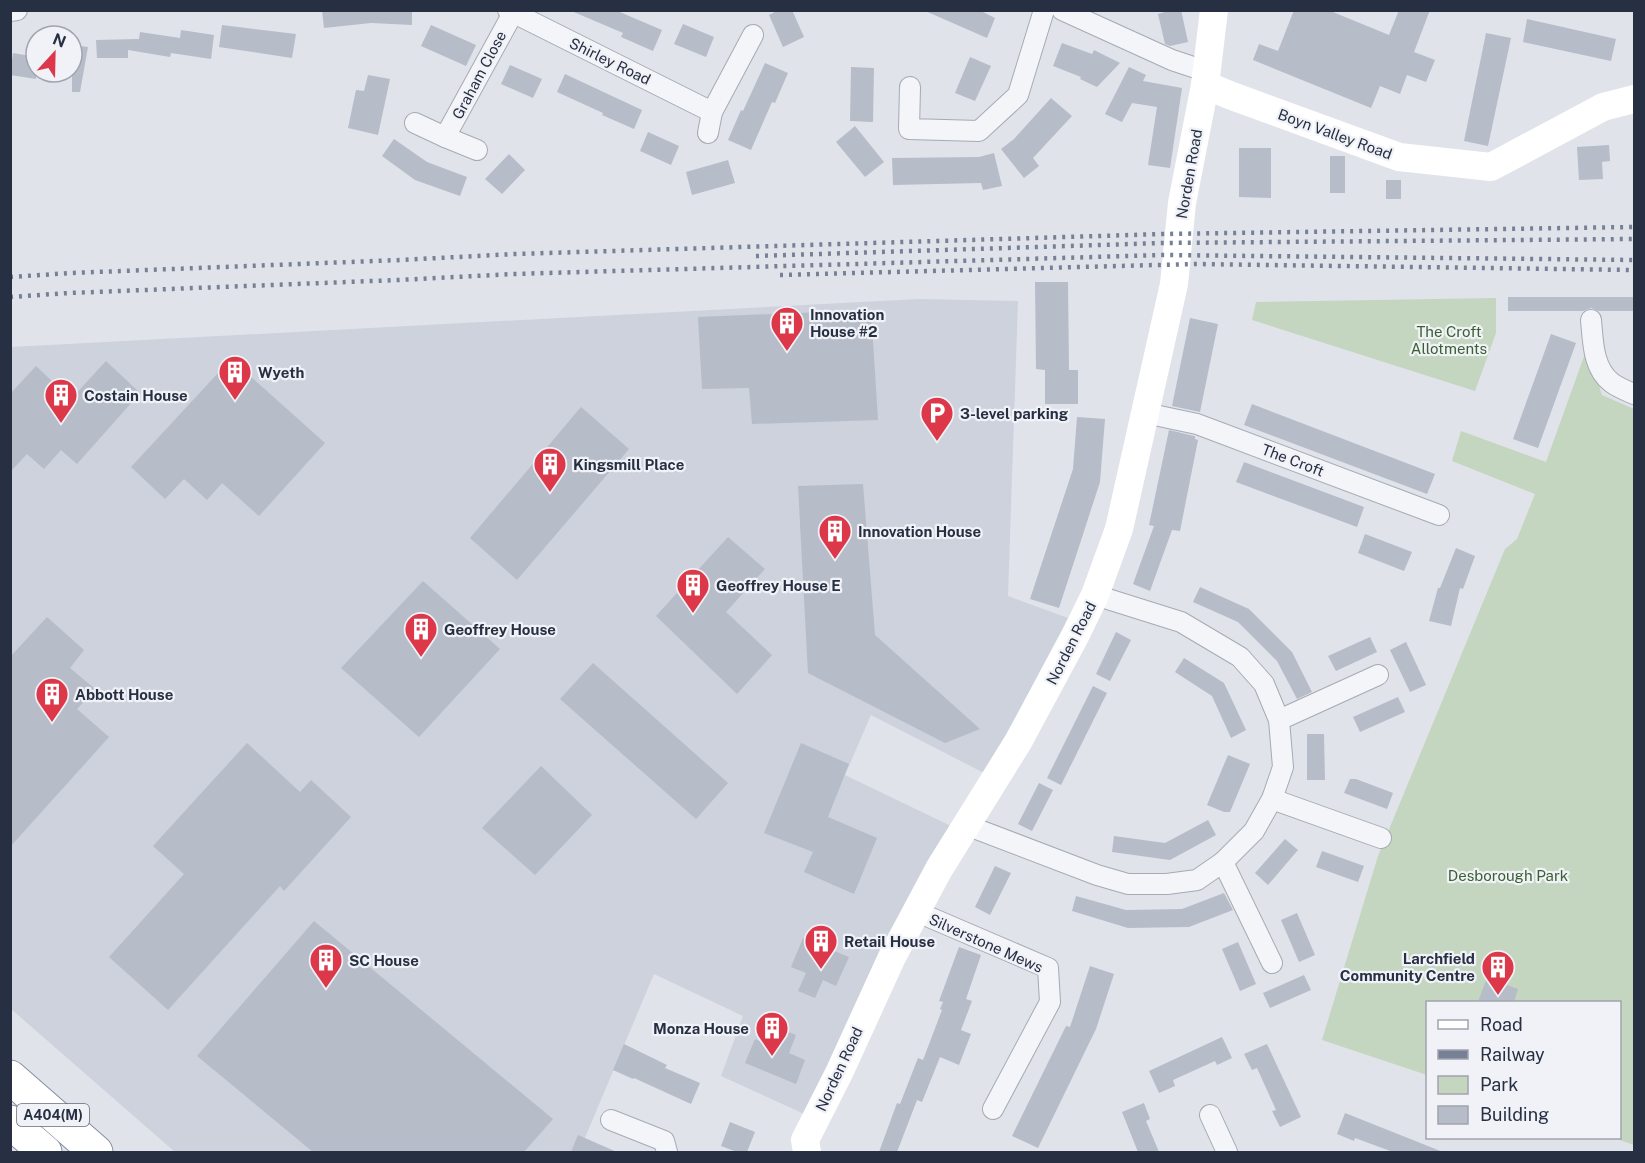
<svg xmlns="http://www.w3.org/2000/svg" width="1645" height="1163" font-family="'Public Sans',sans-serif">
<rect width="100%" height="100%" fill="#e0e3ea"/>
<polygon fill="#cdd2dd" points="918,299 1018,301 1008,596 1068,618 986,774 871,715 845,775 953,827 811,1117 721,1076 743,1016 654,974 579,1152 175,1152 11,1009 11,347"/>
<g fill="#c4d5c0">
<polygon points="1496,298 1496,333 1475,391 1252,320 1256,302"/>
<polygon points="1587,348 1602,395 1634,409 1634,1145 1614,1138 1620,1138 1620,1002 1428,1002 1427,1075 1322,1040 1378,856 1505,549 1517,539 1535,494 1452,461 1461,431 1546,462"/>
</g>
<g fill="#b6bcc8">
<polygon points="322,10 412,10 412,25 371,23 324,28"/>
<polygon points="569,10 615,10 662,30 653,51 621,37 623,33"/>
<polygon points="779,10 792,10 804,37 783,47 769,15"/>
<polygon points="923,10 979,10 995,18 987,38"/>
<polygon points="1172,10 1181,10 1188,42 1170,46 1165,44 1158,14"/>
<polygon points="1294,10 1328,10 1389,35 1399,10 1430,10 1414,52 1435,60 1426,82 1407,75 1400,94 1380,86 1371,108 1253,60 1259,44 1278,51"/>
<polygon points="1527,19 1616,39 1611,61 1523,42"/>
<polygon points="683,24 714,37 706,57 674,44"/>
<polygon points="222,25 296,34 292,58 219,47"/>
<polygon points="431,25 476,45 466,66 421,46"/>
<polygon points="181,30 214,35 211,59 171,53 170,57 128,50 128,58 97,58 96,40 139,39 140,32 180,38"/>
<polygon points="1486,33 1511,38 1488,146 1464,141"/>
<polygon points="1062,43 1092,54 1094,50 1120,63 1097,87 1080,79 1081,77 1053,66"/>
<polygon points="72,45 88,47 80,92 72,92"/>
<polygon points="13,53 36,57 36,79 10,75"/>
<polygon points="970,57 991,66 975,101 955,93"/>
<polygon points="765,63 788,73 775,103 772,102 751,150 728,140 741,110 743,111"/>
<polygon points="510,65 542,79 533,98 501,84"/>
<polygon points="851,67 874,68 873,122 850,121"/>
<polygon points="1129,67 1146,75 1143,81 1182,88 1170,168 1148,165 1157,107 1132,103 1122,122 1105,114"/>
<polygon points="565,74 642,110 634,129 602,115 603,113 557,92"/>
<polygon points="368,75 390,79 378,135 348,128 356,90 364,91"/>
<polygon points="1051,98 1072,116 1033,158 1039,166 1024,178 1001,149 1014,139"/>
<polygon points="855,126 884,162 865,177 836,142"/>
<polygon points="648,132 679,146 671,165 640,151"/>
<polygon points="394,139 427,162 467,177 460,196 415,180 382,156"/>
<polygon points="1609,145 1610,161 1602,162 1603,179 1579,180 1577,147"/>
<polygon points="1239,148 1271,148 1271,198 1239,197"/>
<polygon points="994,153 1002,186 983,190 981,183 893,185 892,158 979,157"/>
<polygon points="509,154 525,170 502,194 485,179"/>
<rect x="1330" y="156" width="15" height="37"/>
<polygon points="728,160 735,183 692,195 686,172"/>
<rect x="1386" y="180" width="15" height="19"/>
<polygon points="1035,282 1068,282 1069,370 1078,370 1078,404 1045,404 1045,370 1036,369"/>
<polygon points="1508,297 1635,297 1635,311 1598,311 1591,308 1583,311 1508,311"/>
<polygon points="871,310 878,420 752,424 749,388 702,389 698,317"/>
<polygon points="1190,318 1218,324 1200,412 1172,406"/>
<polygon points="1551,334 1576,343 1538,448 1513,439"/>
<polygon points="231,359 325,443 259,516 222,483 207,500 184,479 165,499 131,467"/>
<polygon points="106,361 140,393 77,464 61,450 44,469 27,454 10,472 10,394 36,366 71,399"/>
<polygon points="1252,404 1435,474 1427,494 1244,425"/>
<polygon points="581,407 629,449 517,580 470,538"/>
<polygon points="1077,417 1105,419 1100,482 1059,608 1030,599 1073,469"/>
<polygon points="1169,430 1194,436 1195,436 1195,439 1198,440 1180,531 1172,530 1150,591 1133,584 1154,526 1149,525"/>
<polygon points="1244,462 1364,507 1357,527 1236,482"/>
<polygon points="863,484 875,635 980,729 945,743 808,673 798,486"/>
<polygon points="1365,534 1412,552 1404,571 1358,553"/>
<polygon points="728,537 765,569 726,612 772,655 737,694 656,616"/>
<polygon points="1456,548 1475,556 1463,589 1460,588 1451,626 1429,621 1438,588 1440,588"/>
<polygon points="423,581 500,649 419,737 341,668"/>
<polygon points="1200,587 1249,609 1292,652 1312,692 1297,699 1277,661 1238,622 1193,602"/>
<polygon points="47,617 84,650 70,668 95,689 77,709 109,737 10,847 10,657"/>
<polygon points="1116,632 1131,640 1110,681 1096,674"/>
<polygon points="1370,637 1377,652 1336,671 1328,656"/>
<polygon points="1406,642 1426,685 1410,692 1390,650"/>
<polygon points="1184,658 1224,683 1246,730 1231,738 1212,696 1175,672"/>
<polygon points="593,663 728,783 696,819 560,699"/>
<polygon points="1093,686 1107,693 1061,785 1047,778"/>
<polygon points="1398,697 1405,712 1360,732 1353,717"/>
<polygon points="1307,734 1324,734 1325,780 1307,780"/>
<polygon points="247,743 300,792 311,780 351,817 284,891 280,886 168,1010 109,957 184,874 153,846"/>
<polygon points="801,743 849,764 828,817 877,838 854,894 804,872 813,852 764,833"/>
<polygon points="1228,755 1250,764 1230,812 1224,812 1207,805"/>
<polygon points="541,766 592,815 535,875 482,828"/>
<polygon points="1350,779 1356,779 1393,793 1387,809 1344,793"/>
<polygon points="1039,783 1053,790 1032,831 1018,824"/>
<polygon points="1208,820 1216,835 1170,860 1112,852 1114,836 1165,843"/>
<polygon points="1285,839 1298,850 1268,885 1255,873"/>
<polygon points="1322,851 1364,866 1358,882 1316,867"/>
<polygon points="995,866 1011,873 990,915 975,907"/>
<polygon points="1224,893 1233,910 1189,927 1128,928 1072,911 1076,896 1126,910 1182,909"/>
<polygon points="1297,913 1315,955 1299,962 1281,920"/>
<polygon points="314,921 553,1119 524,1152 313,1152 197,1056"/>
<polygon points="803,938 849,957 836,986 823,980 815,998 798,991 806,973 791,967"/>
<polygon points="1238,942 1256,984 1240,991 1222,949"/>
<polygon points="959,947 981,955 966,999 972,1001 961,1030 971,1034 959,1065 940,1057 922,1102 917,1100 897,1152 879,1152 897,1103 900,1104 918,1058 923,1060 942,1010 940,1009 943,1002 939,1001"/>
<polygon points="1090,966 1114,974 1096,1029 1038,1148 1012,1136 1066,1026 1070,1027"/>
<polygon points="1304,975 1311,990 1270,1008 1263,993"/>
<polygon points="1487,978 1518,989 1514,1002 1478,1002"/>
<polygon points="778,1028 796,1035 789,1053 805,1060 796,1084 745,1063 755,1039 771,1046"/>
<polygon points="1222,1037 1232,1058 1217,1065 1215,1061 1173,1080 1175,1086 1159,1093 1149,1071"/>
<polygon points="624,1044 667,1065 665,1068 700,1083 691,1104 634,1078 633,1079 613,1070"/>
<polygon points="1267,1044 1301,1117 1280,1127 1272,1111 1276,1110 1257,1068 1252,1070 1244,1054"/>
<polygon points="1144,1103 1150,1119 1146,1121 1159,1152 1138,1152 1122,1112"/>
<polygon points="1345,1113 1443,1152 1393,1152 1355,1138 1354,1141 1337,1134"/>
<polygon points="730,1122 755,1132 747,1152 737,1152 721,1146"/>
<polygon points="578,1135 617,1152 571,1152"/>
</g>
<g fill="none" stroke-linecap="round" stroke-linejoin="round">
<defs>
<g id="street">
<polyline points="508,10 712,112 753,35"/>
<polyline points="1062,10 1172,60 1193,67"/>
<polyline points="10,11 17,10"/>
<polyline points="910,87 909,129 979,131 1018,95 1044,10"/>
<polyline points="415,123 445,137 513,13"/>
<polyline points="708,133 712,112"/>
<polyline points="445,137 477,150"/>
<path d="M1591,320c2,22 2,49 21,63 7,5 15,8 22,11"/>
<polyline points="1145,413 1197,424 1439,515"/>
<polyline points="1279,720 1378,675"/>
<polyline points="1272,799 1381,838"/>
<polyline points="966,825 1097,875 1128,884 1167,884 1197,880 1223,862 1254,831 1272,799 1283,767 1279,720 1264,684 1240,657 1181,622 1095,595"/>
<polyline points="1223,862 1272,963"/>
<polyline points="915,911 1048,968 1050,1002 993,1109"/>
<polyline points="1210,1115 1227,1152"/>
<polyline points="611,1120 664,1141 667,1152"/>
</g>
<g id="highway">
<polyline points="10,1077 96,1152"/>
<polyline points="10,1122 45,1152"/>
</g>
</defs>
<use href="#street" stroke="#a5aab5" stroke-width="22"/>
<use href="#highway" stroke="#8590a3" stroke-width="35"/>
<use href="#street" stroke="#f3f5f8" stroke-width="20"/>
<g stroke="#fff" stroke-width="28">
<polyline points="1205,85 1232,96 1399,157 1491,167 1603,107 1634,99"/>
<polyline points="807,1152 805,1140 839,1073 892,957 939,869 1018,742 1075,636 1095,595 1119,529 1174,284 1182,203 1205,85 1214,10"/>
</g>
<use href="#highway" stroke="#fff" stroke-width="33"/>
<g stroke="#778196" stroke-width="4.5" stroke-dasharray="3 6" stroke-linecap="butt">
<polyline points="756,256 1162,243 1634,239"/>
<polyline points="780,275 1194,264 1634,270"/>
<polyline points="10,277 71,273 400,260 515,254 1163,234 1634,227"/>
<polyline points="10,297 69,293 398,280 513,274 1162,255 1634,260"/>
</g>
</g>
<defs>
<symbol id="building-pin" viewBox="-11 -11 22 30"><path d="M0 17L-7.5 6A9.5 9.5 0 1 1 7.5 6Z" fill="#dc3849" stroke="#f0f2f7"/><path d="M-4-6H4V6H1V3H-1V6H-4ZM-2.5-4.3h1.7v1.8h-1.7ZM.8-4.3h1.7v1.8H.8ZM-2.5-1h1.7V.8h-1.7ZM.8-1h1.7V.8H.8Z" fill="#fff"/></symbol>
<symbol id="parking-pin" viewBox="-11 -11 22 30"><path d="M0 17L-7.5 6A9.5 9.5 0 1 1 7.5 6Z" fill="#dc3849" stroke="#f0f2f7"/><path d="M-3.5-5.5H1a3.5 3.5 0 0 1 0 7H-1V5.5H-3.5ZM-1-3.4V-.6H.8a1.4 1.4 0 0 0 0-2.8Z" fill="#fff"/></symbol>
</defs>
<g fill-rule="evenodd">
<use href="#building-pin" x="768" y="304" width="38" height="52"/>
<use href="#building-pin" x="216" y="353" width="38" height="52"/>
<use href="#building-pin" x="42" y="376" width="38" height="52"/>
<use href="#parking-pin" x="918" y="394" width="38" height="52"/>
<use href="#building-pin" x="531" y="445" width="38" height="52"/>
<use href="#building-pin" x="816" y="512" width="38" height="52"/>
<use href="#building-pin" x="674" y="566" width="38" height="52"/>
<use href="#building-pin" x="402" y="610" width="38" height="52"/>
<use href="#building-pin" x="33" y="675" width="38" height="52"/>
<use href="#building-pin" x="802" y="922" width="38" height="52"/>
<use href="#building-pin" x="307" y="941" width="38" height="52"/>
<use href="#building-pin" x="1479" y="948" width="38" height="52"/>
<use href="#building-pin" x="753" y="1009" width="38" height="52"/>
</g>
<g text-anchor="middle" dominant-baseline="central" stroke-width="4.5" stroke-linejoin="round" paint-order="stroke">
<rect fill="#f0f2f7" stroke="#636a79" stroke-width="1.5" x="17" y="1104" width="72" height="22" rx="4.5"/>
<g font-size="14" font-weight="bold" fill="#273043">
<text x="53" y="1115">A404(M)</text>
</g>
<g font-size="15" fill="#273043" stroke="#f0f2f7">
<text transform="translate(610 61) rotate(26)">Shirley Road</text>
<text transform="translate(479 75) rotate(-62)">Graham Close</text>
<text transform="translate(1335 134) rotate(20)">Boyn Valley Road</text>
<text transform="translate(1189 174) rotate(-80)">Norden Road</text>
<text transform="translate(1293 460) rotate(21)">The Croft</text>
<text transform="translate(1071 643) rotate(-63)">Norden Road</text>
<text transform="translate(986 943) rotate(24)">Silverstone Mews</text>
<text transform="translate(839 1069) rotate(-65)">Norden Road</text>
</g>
<g font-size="15" font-weight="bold" fill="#273043" stroke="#f0f2f7" text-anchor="start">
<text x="810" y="314">Innovation<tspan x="810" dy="17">House #2</tspan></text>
<text x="258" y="372">Wyeth</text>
<text x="84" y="395">Costain House</text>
<text x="960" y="413">3-level parking</text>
<text x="573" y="464">Kingsmill Place</text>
<text x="858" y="531">Innovation House</text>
<text x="716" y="585">Geoffrey House E</text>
<text x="444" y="629">Geoffrey House</text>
<text x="75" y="694">Abbott House</text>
<text x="844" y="941">Retail House</text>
<text x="1475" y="958" text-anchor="end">Larchfield<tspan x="1475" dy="17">Community Centre</tspan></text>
<text x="349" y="960">SC House</text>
<text x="749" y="1028" text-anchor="end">Monza House</text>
</g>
<g font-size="15" fill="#396132" stroke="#f0f2f7">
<text x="1449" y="331">The Croft<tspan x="1449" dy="17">Allotments</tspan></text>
<text x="1508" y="875">Desborough Park</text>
</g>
</g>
<rect width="1645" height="1163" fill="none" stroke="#273043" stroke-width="24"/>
<rect x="1426" y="1001" width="195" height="138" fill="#f0f2f7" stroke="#a0a4af" stroke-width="1.5"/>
<rect x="1438" y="1020" width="30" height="9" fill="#ffffff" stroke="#a0a4af" stroke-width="1.5"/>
<text x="1480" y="1031" font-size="18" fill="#273043">Road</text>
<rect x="1438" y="1050" width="30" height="9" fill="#778196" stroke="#a0a4af" stroke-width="1.5"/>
<text x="1480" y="1061" font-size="18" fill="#273043">Railway</text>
<rect x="1438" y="1076" width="30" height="18" fill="#c4d5c0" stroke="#a0a4af" stroke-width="1.5"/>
<text x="1480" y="1091" font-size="18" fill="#273043">Park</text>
<rect x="1438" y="1106" width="30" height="18" fill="#b6bcc8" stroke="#a0a4af" stroke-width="1.5"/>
<text x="1480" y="1121" font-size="18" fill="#273043">Building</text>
<g transform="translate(54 54) rotate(22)"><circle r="28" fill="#f0f2f7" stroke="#a0a4af" stroke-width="1.5"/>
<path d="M0-4.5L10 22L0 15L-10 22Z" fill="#dc3849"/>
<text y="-9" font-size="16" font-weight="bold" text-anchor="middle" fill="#273043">N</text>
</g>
</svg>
